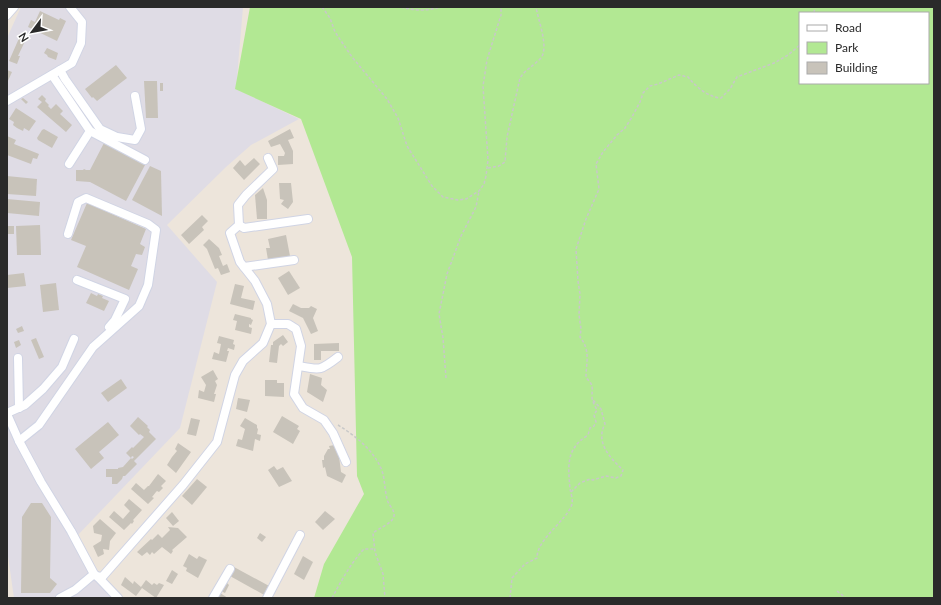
<svg xmlns="http://www.w3.org/2000/svg" width="941" height="605" font-family="Lato,sans-serif">
<rect width="100%" height="100%" fill="#ede5db"/>
<polygon fill="#dfdce5" points="21,7 243,7 236,89 299,119 251,145 226,167 167,225 217,282 180,428 77,536 95,571 121,598 14,598 7,549 7,38"/>
<path fill="#b2e893" fill-rule="evenodd" d="M250,7h684v591h-620l10,-34 40,-70 -7,-18 -5,-219 -51,-138 -66,-30zM800,13h128v70h-128z"/>
<g fill="#c8c3ba">
<polygon points="40,11 59,20 60,18 66,21 57,41 28,27 31,20 35,22"/>
<polygon points="20,36 24,38 25,36 27,37 18,56 20,56 17,64 9,61"/>
<polygon points="47,48 58,53 56,60 48,57 47,55 44,53"/>
<polygon points="116,65 127,78 97,101 93,97 92,98 85,89"/>
<polygon points="7,70 12,72 7,83"/>
<polygon points="144,81 157,81 158,118 146,118"/>
<rect x="160" y="83" width="3" height="8"/>
<polygon points="42,95 46,99 45,101 49,105 48,106 51,109 56,104 63,111 60,114 72,125 66,132 37,107 42,102 38,99"/>
<polygon points="23,98 28,102 26,104 21,99"/>
<polygon points="16,108 36,121 29,131 24,128 23,131 17,128 13,125 14,122 9,119"/>
<polygon points="44,129 58,137 52,148 38,140 37,138 42,130"/>
<polygon points="290,129 294,138 288,140 293,151 293,164 278,165 278,156 284,156 285,153 280,144 271,147 268,141"/>
<polygon points="7,136 16,140 14,144 39,154 37,159 33,158 31,164 7,155"/>
<polygon points="104,143 145,165 126,201 90,182 76,181 76,170 83,170 84,169 86,170 90,170"/>
<polygon points="254,158 260,164 244,180 233,168 240,160 245,166"/>
<polygon points="150,166 161,171 162,216 132,200"/>
<polygon points="7,176 37,179 36,196 7,194"/>
<polygon points="279,183 291,183 293,202 288,209 281,204 284,200 280,199"/>
<polygon points="263,188 267,200 267,219 257,219 255,195"/>
<polygon points="7,199 40,202 39,216 7,213"/>
<polygon points="87,203 146,229 140,244 145,247 142,255 136,254 131,266 138,269 129,290 77,267 86,246 71,240"/>
<polygon points="202,215 208,221 202,227 204,230 189,244 181,235"/>
<polygon points="40,225 41,255 17,255 16,226"/>
<rect x="7" y="226" width="7" height="8"/>
<polygon points="286,235 290,256 268,260 266,248 270,248 268,239"/>
<polygon points="209,239 219,248 222,255 219,256 223,266 227,264 230,272 221,275 218,268 215,269 207,249 203,245"/>
<polygon points="289,271 300,288 288,295 278,278"/>
<polygon points="24,273 26,286 7,288 7,275"/>
<polygon points="56,283 59,310 43,312 40,285"/>
<polygon points="235,284 244,286 241,298 255,301 253,310 230,304"/>
<polygon points="91,293 97,296 98,294 103,296 102,298 109,301 104,311 86,303"/>
<polygon points="293,304 301,308 309,308 311,306 317,309 313,318 318,331 311,334 303,318 289,311"/>
<polygon points="235,314 251,318 251,319 253,320 251,325 249,324 249,327 252,328 251,334 235,330 237,321 233,320"/>
<polygon points="22,326 24,331 18,333 16,329"/>
<polygon points="283,335 288,342 283,346 281,344 279,346 277,363 269,362 271,345 273,345 273,342"/>
<polygon points="219,336 234,340 233,344 235,345 234,350 228,348 227,351 229,351 226,362 212,359 214,352 219,354 221,344 217,343"/>
<polygon points="36,338 44,357 39,359 31,340"/>
<polygon points="19,340 21,345 16,348 14,342"/>
<polygon points="339,343 339,351 321,351 321,360 314,360 314,344"/>
<polygon points="213,370 218,379 215,381 217,385 214,394 216,394 214,402 198,398 199,390 204,392 206,385 201,377"/>
<polygon points="310,374 322,378 321,385 327,390 323,402 307,392"/>
<polygon points="121,379 127,388 108,402 101,393"/>
<polygon points="265,380 277,380 277,383 284,383 284,397 265,396"/>
<polygon points="238,398 250,400 247,412 236,409"/>
<polygon points="282,416 299,426 297,429 300,431 293,444 273,432"/>
<polygon points="138,417 148,426 147,427 150,430 149,432 156,439 134,461 137,464 125,476 123,476 122,479 117,484 112,484 112,477 106,477 106,469 118,469 118,468 123,467 131,458 132,459 134,457 132,456 131,458 126,453 132,447 133,448 144,437 140,434 139,435 130,426"/>
<polygon points="191,418 200,420 196,436 187,434"/>
<polygon points="245,418 257,425 257,428 258,429 257,434 261,435 260,441 255,439 253,451 236,446 238,439 242,440 245,429 240,426"/>
<polygon points="108,422 119,435 99,452 104,458 91,469 75,449"/>
<polygon points="178,443 191,452 176,473 167,465 172,457 177,451 175,449"/>
<polygon points="335,445 338,448 341,472 346,475 342,483 327,476 325,467 323,468 322,460 324,460 324,456 328,449 330,449 329,446"/>
<polygon points="274,466 277,470 283,467 292,481 279,487 268,470"/>
<polygon points="158,474 166,481 161,486 163,488 159,492 157,491 156,492 152,497 154,498 148,504 131,489 136,483 144,490 148,486 149,486"/>
<polygon points="197,479 207,487 192,505 182,496"/>
<polygon points="129,499 142,510 133,520 134,521 132,524 131,523 124,530 109,517 114,511 123,519 130,511 124,505"/>
<polygon points="31,503 42,503 51,517 50,578 57,584 50,593 21,593 22,517"/>
<polygon points="325,511 335,519 323,530 315,522"/>
<polygon points="172,512 179,521 173,526 166,518"/>
<polygon points="100,519 116,533 110,541 109,550 103,549 104,554 98,557 93,546 101,541 102,535 94,533 93,526"/>
<polygon points="168,527 178,528 187,537 172,550 173,551 171,554 162,547 154,554 152,552 150,555 147,552 142,556 137,552 151,539 152,540 158,534 162,538 170,530"/>
<polygon points="260,533 266,537 262,542 257,538"/>
<polygon points="189,554 197,559 199,556 207,560 198,578 186,571 187,568 183,566"/>
<polygon points="303,556 313,562 304,580 294,574"/>
<polygon points="234,567 271,587 266,596 230,576"/>
<polygon points="172,570 178,574 172,584 166,581"/>
<polygon points="125,577 133,584 134,581 141,587 146,580 152,585 154,583 157,585 159,583 164,585 156,598 142,588 136,596 121,585"/>
<polygon points="226,582 229,585 225,593 221,591"/>
<polygon points="220,593 228,598 217,598"/>
</g>
<g fill="none" stroke-linecap="round" stroke-linejoin="round">
<defs>
<g id="minor">
<polyline points="7,15 14,7"/>
<polyline points="60,70 65,79 100,129 117,137 135,140 141,129 135,96"/>
<polyline points="52,75 90,131 69,164"/>
<polyline points="7,101 72,63 81,43 82,22 70,7"/>
<polyline points="90,131 145,160"/>
<polyline points="239,225 244,228 308,219"/>
<polyline points="244,267 294,260"/>
<polyline points="77,280 125,299 115,320 109,327"/>
<polyline points="271,324 288,324 296,329 301,346 294,394 303,408 324,420 333,433 346,462"/>
<polyline points="18,358 19,408"/>
<path d="M299,366c21,4 21,5 39,-9"/>
<polyline points="7,413 25,405 43,389 62,367 74,339"/>
<polyline points="7,414 19,441 41,482 71,531 94,574 98,577 103,576 183,485 217,442 235,375 243,361 263,343 271,324 267,304 255,281 240,262 230,233 239,225 238,205 246,195 273,169 268,158"/>
<polyline points="19,441 39,425 93,347 139,306 148,285 156,230 148,224 86,198 78,202 68,234"/>
<polyline points="98,577 118,598"/>
<polyline points="60,598 75,590 94,574"/>
<polyline points="213,598 230,569"/>
<polyline points="267,598 300,535"/>
</g>
</defs>
<use href="#minor" stroke="#d0d4e4" stroke-width="10"/>
<g stroke="#c8c8c8" stroke-width="1.5" stroke-dasharray="3 2" stroke-linecap="butt">
<polyline points="322,7 330,18 335,32 352,57 387,99 398,118 407,146 432,186 443,197 458,200 466,199 479,191 484,184 486,176 488,160 483,86 487,60 501,15 501,7"/>
<path d="M401,7c14,4 26,4 39,0"/>
<polyline points="814,13 815,7"/>
<path d="M488,168l11,-2 6,-4 2,-25 13,-59c5,-8 13,-12 20,-19 10,-10 -2,-39 -4,-52"/>
<polyline points="446,378 443,338 439,314 447,274 461,236 476,207 479,191"/>
<path d="M338,425c18,11 39,28 45,49 2,9 2,19 5,28 2,4 7,9 6,14 -1,7 -15,12 -21,17l2,19 8,22 2,24"/>
<path d="M571,492l9,-9 10,-4 3,1 13,-4 10,2 5,-2 2,-6c-13,-12 -28,-28 -18,-46l-4,-15 -8,-9"/>
<polyline points="837,591 846,598"/>
<path d="M332,598c9,-17 19,-35 32,-49h10"/>
<path d="M510,598l2,-20 13,-14 12,-6c0,-20 30,-37 35,-54 1,-4 -1,-11 -2,-15 -2,-25 -4,-40 18,-54l2,-7 4,-2 2,-4 -2,-7 3,-5c-2,-4 -5,-9 -5,-13 0,-10 2,-12 -6,-19 0,-16 5,-27 -6,-41l1,-8 -2,-14 1,-21 -2,-13 -2,-32 10,-30 13,-30 -3,-25 7,-12 14,-17 8,-7 7,-11 8,-15 3,-9 7,-7 8,-2 21,-9 9,2c8,10 20,20 33,21l9,-9 7,-12 37,-14 14,-8 12,-10"/>
</g>
<use href="#minor" stroke="#fff" stroke-width="8"/>
</g>
<rect width="941" height="605" fill="none" stroke="#2a2a2a" stroke-width="16"/>
<rect x="799" y="12" width="130" height="72" fill="#ffffff" stroke="#aaaaaa"/>
<rect x="807" y="25" width="20" height="6" fill="#ffffff" stroke="#aaaaaa"/>
<text x="835" y="32" font-size="12" fill="#2a2a2a">Road</text>
<rect x="807" y="42" width="20" height="12" fill="#b2e893" stroke="#aaaaaa"/>
<text x="835" y="52" font-size="12" fill="#2a2a2a">Park</text>
<rect x="807" y="62" width="20" height="12" fill="#c8c3ba" stroke="#aaaaaa"/>
<text x="835" y="72" font-size="12" fill="#2a2a2a">Building</text>
<g transform="translate(32 32) rotate(238)" stroke="#ffffff" stroke-width="3" paint-order="stroke">
<path d="M0-3L7 15L0 10L-7 15Z" fill="#2a2a2a"/>
<text y="-6" font-size="11" font-weight="bold" text-anchor="middle" fill="#2a2a2a">N</text>
</g>
</svg>
